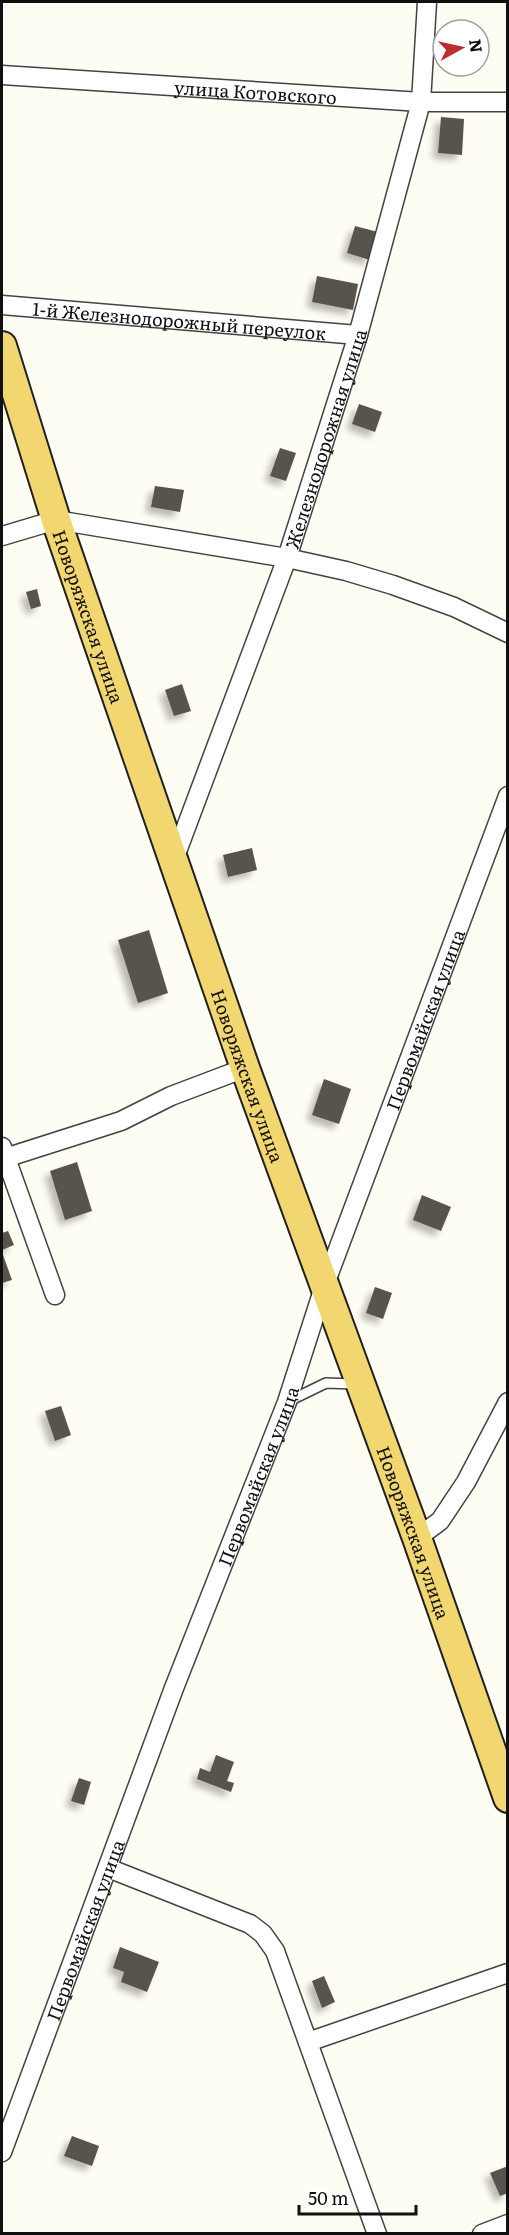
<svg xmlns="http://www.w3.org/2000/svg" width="509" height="2235" font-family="Literata,serif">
<defs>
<filter id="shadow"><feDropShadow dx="-5.5" dy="5.5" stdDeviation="3" flood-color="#0004"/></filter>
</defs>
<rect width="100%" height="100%" fill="#fefdf4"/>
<g fill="#59524d" filter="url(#shadow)">
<polygon points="441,117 464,119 462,155 438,153"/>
<polygon points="355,226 378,232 370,260 347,253"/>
<polygon points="317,276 358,284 353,310 312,302"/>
<polygon points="359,404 382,412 375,432 352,424"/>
<polygon points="280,448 296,453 286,481 270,476"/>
<polygon points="155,486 184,490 180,512 151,507"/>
<polygon points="37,589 41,606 31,609 26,592"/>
<polygon points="182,684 191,711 174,716 165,690"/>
<polygon points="252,848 257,870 228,877 223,855"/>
<polygon points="149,930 168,993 138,1003 118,940"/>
<polygon points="324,1079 351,1089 339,1124 312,1115"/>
<polygon points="77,1162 92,1211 65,1220 50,1171"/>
<polygon points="422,1195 451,1207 441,1231 413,1220"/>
<polygon points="8,1231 14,1245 2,1250 2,1233"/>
<polygon points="2,1252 12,1280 2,1283"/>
<polygon points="375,1287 392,1293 383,1319 366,1313"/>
<polygon points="61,1406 71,1435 55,1441 45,1411"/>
<polygon points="216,1755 234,1762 227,1781 234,1783 231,1792 197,1779 200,1768 210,1772"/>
<polygon points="79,1778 91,1782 84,1805 71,1801"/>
<polygon points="120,1947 159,1962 147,1992 121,1982 124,1972 113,1968"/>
<polygon points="324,1976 335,2002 322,2008 312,1981"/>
<polygon points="72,2136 99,2146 92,2166 64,2156"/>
<polygon points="508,2166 508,2193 500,2196 490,2173"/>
</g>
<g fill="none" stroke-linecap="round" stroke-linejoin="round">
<defs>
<polyline id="lane" points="289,1401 326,1383 355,1384"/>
<g id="street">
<path id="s1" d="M2,75l419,27h87"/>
<path id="s2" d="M2,305l356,30"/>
<polyline points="2,536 56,520 287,558 346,571 393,585 454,607 508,633"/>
<path id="s3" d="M173,862l114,-304 71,-223 63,-233 6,-100"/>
<polyline points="2,1147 55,1295"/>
<polyline points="2,1159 121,1121 171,1096 245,1068"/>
<polyline points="417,1538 440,1521 466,1482 508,1402"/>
<polyline points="108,1868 250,1924 263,1934 275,1951 377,2234"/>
<polyline points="308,2042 508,1973"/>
<path id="s4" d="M2,2152l172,-464 113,-286 38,-118 183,-488"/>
<polyline points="482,2234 508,2224"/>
</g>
<g id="primary">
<path id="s5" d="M2,346l54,174 189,548 172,470 91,260"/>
</g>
</defs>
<use href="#lane" stroke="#434343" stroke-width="12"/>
<use href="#street" stroke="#434343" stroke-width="21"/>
<use href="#primary" stroke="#212121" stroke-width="32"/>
<use href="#lane" stroke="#fff" stroke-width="9"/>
<use href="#street" stroke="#fff" stroke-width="18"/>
<use href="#primary" stroke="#f2d771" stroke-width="28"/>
</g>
<g text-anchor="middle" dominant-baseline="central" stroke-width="6" stroke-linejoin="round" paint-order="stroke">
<g font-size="18" fill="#101010" stroke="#fff">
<text stroke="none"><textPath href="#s1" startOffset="254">улица Котовского</textPath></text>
<text stroke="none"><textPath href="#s2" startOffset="178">1-й Железнодорожный переулок</textPath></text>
<text stroke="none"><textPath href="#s3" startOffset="450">Железнодорожная улица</textPath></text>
<text stroke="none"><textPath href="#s5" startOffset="284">Новоряжская улица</textPath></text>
<text stroke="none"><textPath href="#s4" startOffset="1209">Первомайская улица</textPath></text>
<text stroke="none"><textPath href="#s5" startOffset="770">Новоряжская улица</textPath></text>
<text stroke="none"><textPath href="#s4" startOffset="723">Первомайская улица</textPath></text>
<text stroke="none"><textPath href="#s5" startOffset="1256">Новоряжская улица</textPath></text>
<text stroke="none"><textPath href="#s4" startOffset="237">Первомайская улица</textPath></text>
</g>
</g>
<rect width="509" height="2235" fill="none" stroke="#101010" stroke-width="6"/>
<g transform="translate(461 48) rotate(82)"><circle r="28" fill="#ffffff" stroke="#9f9f9f" stroke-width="1.5"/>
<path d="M0-4.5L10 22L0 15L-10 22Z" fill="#bb2e30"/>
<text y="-9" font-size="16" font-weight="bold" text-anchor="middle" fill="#101010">N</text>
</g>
<path d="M299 2205v9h117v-9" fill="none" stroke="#101010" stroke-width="3"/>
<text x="308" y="2205" font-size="18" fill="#101010" stroke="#ffffff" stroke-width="4.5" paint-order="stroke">50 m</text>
</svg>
